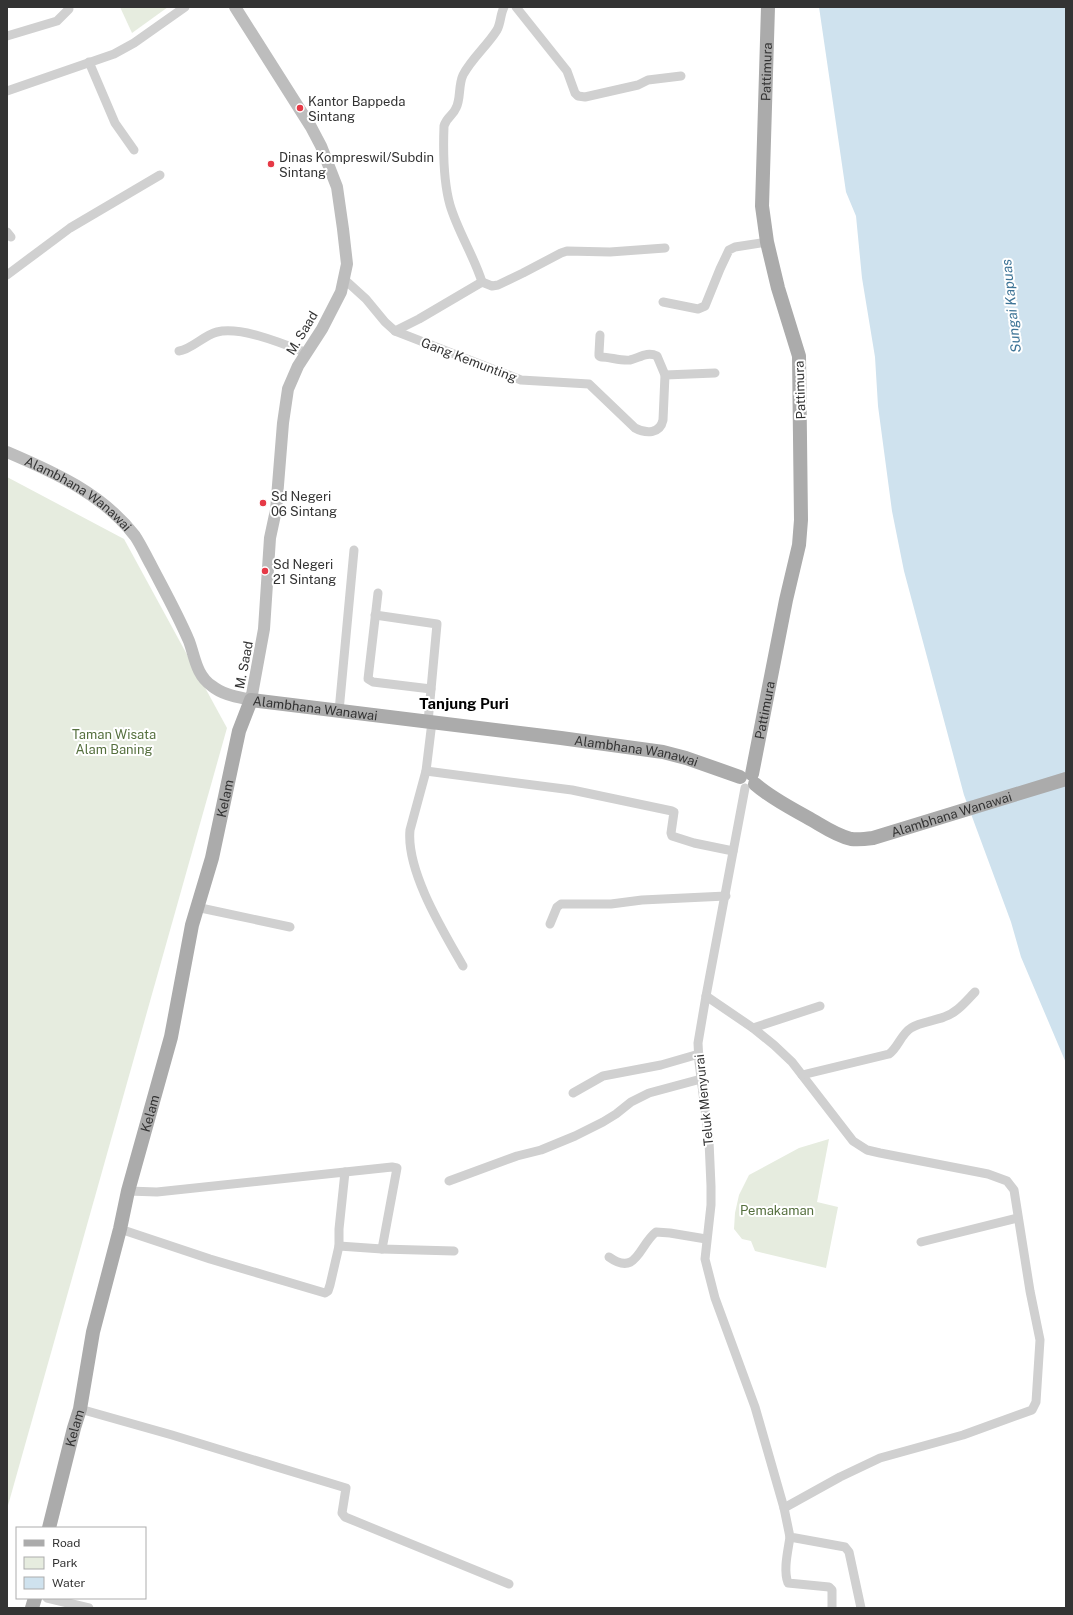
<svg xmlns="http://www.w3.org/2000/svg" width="1073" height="1615" font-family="'Public Sans',sans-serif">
<rect width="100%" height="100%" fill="#fff"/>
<g fill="#e6ecdf">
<polygon points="120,7 168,7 132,33"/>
<polygon points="7,477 124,539 227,728 7,1509"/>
<polygon points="829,1139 817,1202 838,1207 826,1268 755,1251 751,1241 742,1239 734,1229 735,1213 739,1195 749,1175 799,1148"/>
</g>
<polygon fill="#cfe2ee" points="819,7 1066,7 1066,1063 1021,957 1011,922 964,795 904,571 892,511 878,406 875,357 862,278 856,216 846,192"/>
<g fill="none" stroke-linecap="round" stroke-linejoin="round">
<g stroke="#d0d0d0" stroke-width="9">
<polyline points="516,7 567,71 575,93 578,96 585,97 638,85 648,80 681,76"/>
<polyline points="7,36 57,21 69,9"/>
<polyline points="89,62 115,123 134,150"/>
<polyline points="7,91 114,54 134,43 185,7"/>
<polyline points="7,232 11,237"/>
<polyline points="7,275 70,228 160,175"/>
<path d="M344,279l22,20 19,23 10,9 126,49 68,4 46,44c11,6 25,6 28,-8l2,-45 -8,-19c-10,-5 -18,2 -27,4 -10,1 -20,-3 -29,-3l-2,-1v-3l1,-18"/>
<path d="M482,282c-8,-26 -24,-50 -32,-77 -7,-25 -7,-53 -6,-79 3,-10 9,-10 12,-18 5,-9 2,-22 7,-33 9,-17 24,-29 34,-45 4,-7 3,-15 7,-23"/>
<polyline points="663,302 698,309 705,306 720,269 729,250 735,247 767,242"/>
<polyline points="395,331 419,319 482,282 492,286 498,285 523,273 561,253 567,251 610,252 665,248"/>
<path d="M179,351c12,-1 25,-16 38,-19 24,-6 67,12 90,21"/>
<polyline points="665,375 715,373"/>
<polyline points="378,593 368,679 373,682 431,689"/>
<polyline points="375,615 437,624 428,722"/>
<polyline points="339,711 354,550"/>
<path d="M432,722l-6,49 -16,59c-4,41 33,101 53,136"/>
<polyline points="426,771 572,790 672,811 674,812 671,833 672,836 694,843 733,851"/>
<polyline points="745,788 706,996 698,1043 699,1062 709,1141 711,1186 711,1205 705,1259 715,1298 755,1407 784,1508 790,1537 845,1547 849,1552 861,1608"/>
<polyline points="196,907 290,927"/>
<polyline points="550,924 557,907 561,904 611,904 642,900 726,896"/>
<polyline points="706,996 753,1028 774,1045 792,1062 853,1141 867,1150 880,1153 988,1174 1007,1181 1014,1190 1030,1291 1040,1340 1036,1402 1032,1410 963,1435 880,1458 840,1477 784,1508"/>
<polyline points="753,1028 820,1006"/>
<path d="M802,1075l87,-21c9,-6 12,-20 22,-26 9,-6 23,-7 33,-11 13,-4 22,-16 31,-25"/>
<polyline points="573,1093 603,1076 661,1065 699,1054"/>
<polyline points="345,1172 392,1167 397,1168 382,1249 454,1251"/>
<polyline points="449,1181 517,1156 541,1150 575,1136 603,1122 616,1114 631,1102 649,1093 701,1079"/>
<polyline points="120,1229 210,1259 325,1293 328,1291 330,1285 339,1246 339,1229 345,1172 157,1192 128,1191"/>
<polyline points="921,1242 1017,1218"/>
<polyline points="339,1246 382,1249"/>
<path d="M609,1257c28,20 30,-12 47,-25l14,1 36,6"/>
<polyline points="80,1409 172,1435 346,1488 342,1513 345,1517 509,1584"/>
<path d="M790,1537c-2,14 -7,33 -2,46l41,4 3,3v18"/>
<polyline points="47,1598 89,1608"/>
</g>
<path stroke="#bdbdbd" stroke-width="12" id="s1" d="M7,452c47,20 96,42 128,84 6,9 11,20 16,29 13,25 27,50 38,76 6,16 7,34 23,45 11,9 26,11 39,14l13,-71 6,-91 6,-28 7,-87 5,-34 10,-23 24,-37 19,-37 6,-28 -4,-35 -6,-42 -16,-41 -10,-19 -76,-120"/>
<g stroke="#ababab" stroke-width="14">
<path id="s2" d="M752,774l34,-174 13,-55 2,-25 -2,-164 -21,-68 -11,-46 -5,-36 6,-199"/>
<path id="s3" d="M755,784c17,15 38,25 57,36 12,7 25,16 39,19 7,1 15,0 22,-1l193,-59"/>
<path id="s4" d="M49,1528l25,-100 6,-19 13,-77 27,-103 8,-38 43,-154 21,-112 20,-67 27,-127 12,-31 310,38 102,14 23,6 54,19"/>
<polyline points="32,1608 35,1598"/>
</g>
</g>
<g fill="#e63946" stroke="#fff" stroke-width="1.5">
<circle cx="300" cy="108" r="4"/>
<circle cx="271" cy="164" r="4"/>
<circle cx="263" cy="503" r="4"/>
<circle cx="265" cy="571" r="4"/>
</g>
<g text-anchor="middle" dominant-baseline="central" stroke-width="4" stroke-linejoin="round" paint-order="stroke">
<g font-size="13" fill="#333" stroke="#fff">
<text stroke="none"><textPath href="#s2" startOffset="712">Pattimura</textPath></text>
<text transform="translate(302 333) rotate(-59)">M. Saad</text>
<text transform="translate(469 360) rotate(21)">Gang Kemunting</text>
<text transform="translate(800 390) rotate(-92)">Pattimura</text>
<text stroke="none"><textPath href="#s1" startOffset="83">Alambhana Wanawai</textPath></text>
<text transform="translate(244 665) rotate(-79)">M. Saad</text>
<text stroke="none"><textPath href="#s4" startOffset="918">Alambhana Wanawai</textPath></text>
<text stroke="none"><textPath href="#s2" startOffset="65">Pattimura</textPath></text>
<text stroke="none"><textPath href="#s4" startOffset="1242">Alambhana Wanawai</textPath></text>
<text stroke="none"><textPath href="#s4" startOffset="751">Kelam</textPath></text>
<text stroke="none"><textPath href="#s3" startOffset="215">Alambhana Wanawai</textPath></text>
<text transform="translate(704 1100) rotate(-96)">Teluk Menyurai</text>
<text stroke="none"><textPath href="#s4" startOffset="427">Kelam</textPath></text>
<text stroke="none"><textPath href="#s4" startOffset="103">Kelam</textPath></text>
</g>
<g font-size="13" fill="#333" stroke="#fff" text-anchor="start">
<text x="308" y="101">Kantor Bappeda<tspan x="308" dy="15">Sintang</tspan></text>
<text x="279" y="157">Dinas Kompreswil/Subdin<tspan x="279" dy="15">Sintang</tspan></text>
<text x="271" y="496">Sd Negeri<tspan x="271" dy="15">06 Sintang</tspan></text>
<text x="273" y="564">Sd Negeri<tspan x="273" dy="15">21 Sintang</tspan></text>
</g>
<g font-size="13" fill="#56703f" stroke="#fff">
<text x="114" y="734">Taman Wisata<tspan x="114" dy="15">Alam Baning</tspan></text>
<text x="777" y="1210">Pemakaman</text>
</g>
<g font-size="14" font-style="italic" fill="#3f7597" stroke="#fff">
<text transform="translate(1011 306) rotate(-96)">Sungai Kapuas</text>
</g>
<g font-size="15" font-weight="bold" fill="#000" stroke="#fff">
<text x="464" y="703">Tanjung Puri</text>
</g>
</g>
<rect width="1073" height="1615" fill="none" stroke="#333333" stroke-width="16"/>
<rect x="16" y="1527" width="130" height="72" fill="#ffffff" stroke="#adadad"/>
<rect x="24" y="1540" width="20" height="6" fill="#ababab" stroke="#adadad"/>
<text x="52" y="1547" font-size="12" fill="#333333">Road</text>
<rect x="24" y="1557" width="20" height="12" fill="#e6ecdf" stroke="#adadad"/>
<text x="52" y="1567" font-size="12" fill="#333333">Park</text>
<rect x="24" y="1577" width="20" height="12" fill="#cfe2ee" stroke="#adadad"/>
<text x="52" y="1587" font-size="12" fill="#333333">Water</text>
</svg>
